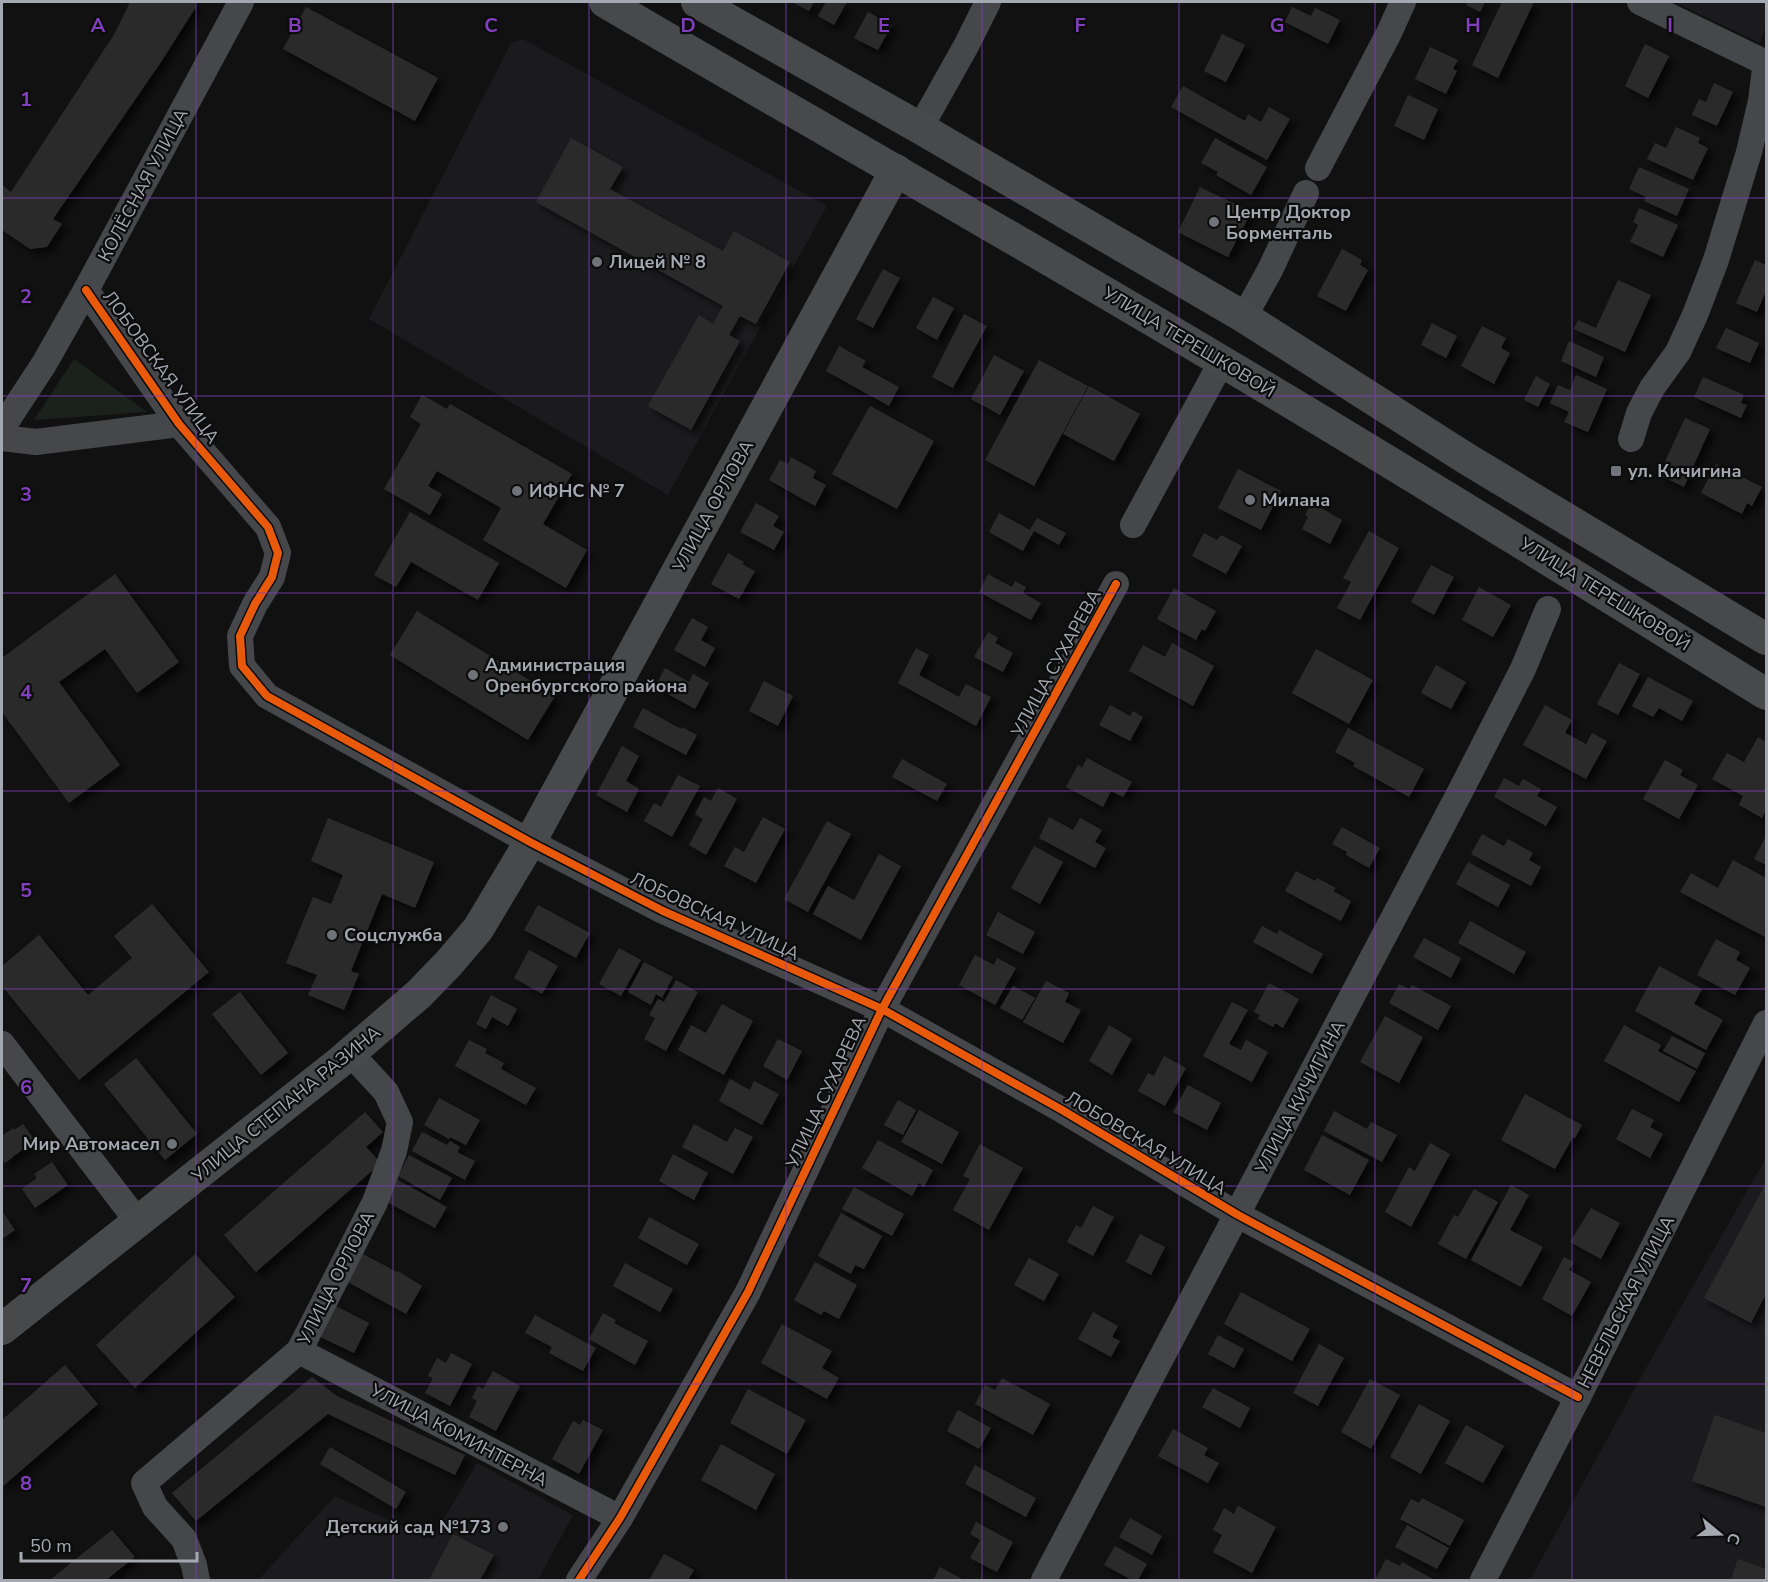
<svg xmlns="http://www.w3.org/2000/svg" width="1768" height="1582" font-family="'Nunito Sans',sans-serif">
<defs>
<filter id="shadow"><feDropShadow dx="5.5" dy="5.5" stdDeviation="3" flood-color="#0009"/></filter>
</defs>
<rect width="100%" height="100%" fill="#111"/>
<g fill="#1b1b1d">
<polygon points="1674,2 1766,2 1766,26 1760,43"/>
<polygon points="523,39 827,206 668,495 369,319 511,43"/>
<polygon points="1766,1158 1766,1580 1530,1580 1645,1370"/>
<polygon points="477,1463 573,1515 538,1580 258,1580 335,1496 432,1539"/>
</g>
<polygon fill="#1b211c" points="74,359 147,412 34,420"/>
<g fill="#2c2c2c" filter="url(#shadow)">
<polygon points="128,2 195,2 196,7 161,62 53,219 62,224 47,247 30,249 2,230 2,185 11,192 115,33 129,4"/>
<polygon points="792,2 814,2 809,11"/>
<polygon points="826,2 847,2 834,25 818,16"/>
<polygon points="1468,2 1485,2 1480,12 1466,5"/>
<polygon points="1502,2 1534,2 1498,78 1472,65"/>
<polygon points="306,7 438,78 415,121 283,49"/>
<polygon points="1292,7 1311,16 1315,8 1340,20 1328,44 1285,22"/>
<polygon points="868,12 892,25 878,50 854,38"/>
<polygon points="1222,34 1245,45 1226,82 1204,71"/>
<polygon points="1645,44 1669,56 1648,98 1625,86"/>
<polygon points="1430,47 1458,60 1453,69 1457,71 1446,94 1415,79"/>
<polygon points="1714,83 1733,92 1717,126 1692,115 1699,99 1706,102"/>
<polygon points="1183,86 1245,121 1248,114 1261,122 1269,107 1290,119 1267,160 1171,107"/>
<polygon points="1408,95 1438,109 1424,140 1394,126"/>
<polygon points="1676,127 1700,138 1698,143 1708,148 1693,180 1647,159 1655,143 1666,148"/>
<polygon points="571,138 623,167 610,189 723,251 734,231 790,262 756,324 740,316 729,335 740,341 691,430 648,406 699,315 713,324 723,306 536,202"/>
<polygon points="1215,138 1267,167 1251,195 1216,175 1218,172 1201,163"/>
<polygon points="1639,167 1689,189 1677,216 1644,201 1646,197 1629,189"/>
<polygon points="1200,187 1251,212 1228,257 1178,232"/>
<polygon points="1639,208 1678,225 1663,257 1630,242 1638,225 1633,222"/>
<polygon points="1342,249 1362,260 1360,265 1368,270 1346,311 1317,296"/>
<polygon points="1755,260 1766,265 1766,291 1757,312 1736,303"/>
<polygon points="883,269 900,278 873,328 856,319"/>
<polygon points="1618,280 1651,295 1625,352 1574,329 1578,320 1596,328"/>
<polygon points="933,297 954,308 937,340 916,328"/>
<polygon points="964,314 987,326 953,388 932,377"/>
<polygon points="1432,323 1457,336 1446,358 1421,345"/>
<polygon points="1482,326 1506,338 1501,348 1510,353 1494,384 1461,366"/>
<polygon points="1726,328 1759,343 1750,363 1716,348"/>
<polygon points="1569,341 1604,357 1596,377 1561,361"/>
<polygon points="839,346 866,361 862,367 899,387 889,406 826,371"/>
<polygon points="994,355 1024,371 1000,415 971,399"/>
<polygon points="1039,360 1088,386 1034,486 985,460"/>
<polygon points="1576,375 1607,389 1588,432 1564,422 1569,412 1550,403 1558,385 1570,390"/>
<polygon points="1536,376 1550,384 1538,407 1524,400"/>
<polygon points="1703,377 1744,395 1741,403 1747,405 1741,418 1694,397"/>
<polygon points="1089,386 1140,414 1114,461 1063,434"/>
<polygon points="422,395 447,409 450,404 572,474 543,524 587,550 566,588 483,540 501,508 437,471 428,486 442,494 430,515 384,489 421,424 410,417"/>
<polygon points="870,406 934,441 897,509 832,474"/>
<polygon points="1685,418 1710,429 1684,487 1659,475"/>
<polygon points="791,457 816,471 813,478 826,485 815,506 769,480 780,460 788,464"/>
<polygon points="1716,464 1762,487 1752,506 1747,503 1742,514 1701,493"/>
<polygon points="1238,469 1281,491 1261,530 1218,508"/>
<polygon points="756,503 779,516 773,526 784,532 774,550 740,532"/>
<polygon points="1312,503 1342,520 1330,544 1302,529 1308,517 1305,515"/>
<polygon points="410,512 499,563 478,600 411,562 396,587 374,575"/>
<polygon points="999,513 1030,530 1037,518 1066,533 1059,545 1034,531 1023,551 989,532"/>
<polygon points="1369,531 1399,548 1360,620 1337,608 1351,582 1343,578"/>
<polygon points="1204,533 1217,540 1221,535 1242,546 1226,574 1192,556"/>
<polygon points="728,553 744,562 742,564 755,571 739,599 711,584"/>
<polygon points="1431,565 1454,577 1434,615 1411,602"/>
<polygon points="115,574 179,662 137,693 105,649 59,682 120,765 69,803 2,712 2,658"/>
<polygon points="988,574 1012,587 1015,581 1026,587 1023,593 1041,603 1031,620 979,592"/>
<polygon points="1479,587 1511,605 1493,637 1462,620"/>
<polygon points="1174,588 1216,611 1205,631 1202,629 1196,640 1157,619"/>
<polygon points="417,611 555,696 528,740 390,655"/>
<polygon points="692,618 708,627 701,640 715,648 705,667 674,650"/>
<polygon points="988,632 998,638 995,643 1013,653 1003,672 974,657"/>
<polygon points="1172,643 1214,666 1193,706 1129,671 1143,645 1165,657"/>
<polygon points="916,648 929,655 919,675 959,697 966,684 991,697 976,726 898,683"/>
<polygon points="1316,649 1373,680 1349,724 1292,693"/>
<polygon points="1619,663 1640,674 1618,715 1597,704"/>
<polygon points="1436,665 1466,682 1451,709 1421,693"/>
<polygon points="665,668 689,682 693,674 709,683 695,709 655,687"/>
<polygon points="1648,677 1693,701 1682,721 1659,708 1653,717 1632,706"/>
<polygon points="764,681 793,696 778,726 749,711"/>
<polygon points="1110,705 1130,716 1133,711 1143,717 1130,741 1099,725"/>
<polygon points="1545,705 1572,720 1565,733 1586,744 1592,733 1607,741 1586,779 1523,745"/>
<polygon points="643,708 681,729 682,727 697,735 686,755 633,727"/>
<polygon points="1348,728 1424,769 1409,797 1353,766 1355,763 1335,752"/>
<polygon points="1758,737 1766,742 1766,810 1762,818 1739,805 1743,796 1712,779 1727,753 1744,762"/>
<polygon points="622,746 639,756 626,781 639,789 627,812 596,795"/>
<polygon points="1087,758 1132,782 1123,797 1111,791 1103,807 1066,787 1078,765 1082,768"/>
<polygon points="902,759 947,784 937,801 892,777"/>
<polygon points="1665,760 1683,770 1680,775 1698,785 1679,819 1643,799"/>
<polygon points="678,775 700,786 672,837 644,821 654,803 661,807"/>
<polygon points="1504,778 1519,786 1523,779 1541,789 1537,796 1557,807 1546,826 1494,797"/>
<polygon points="718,788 737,799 706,855 689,845 703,819 695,814 704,797 711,801"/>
<polygon points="763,817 785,829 756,883 724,866 735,847 744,852"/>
<polygon points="1049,817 1073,830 1080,818 1102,830 1095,842 1106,848 1095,868 1039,838"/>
<polygon points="328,818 434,862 415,908 382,894 351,971 359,974 344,1010 308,995 317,975 286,963 313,897 331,904 343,875 311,861"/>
<polygon points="827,821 851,834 808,912 784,899"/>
<polygon points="1342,827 1380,848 1369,868 1346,855 1347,852 1332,844"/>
<polygon points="1482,834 1504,846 1508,839 1533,853 1529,860 1541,867 1531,886 1471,854"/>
<polygon points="1766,836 1766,865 1754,859"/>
<polygon points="1034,846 1063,862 1040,904 1011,888"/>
<polygon points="879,854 901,866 861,940 813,914 828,886 854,900"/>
<polygon points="1733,860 1766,878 1766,912 1765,915 1766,916 1766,934 1765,937 1680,892 1691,873 1718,888"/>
<polygon points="1468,862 1510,885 1498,907 1456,884"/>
<polygon points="1296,871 1315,881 1317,878 1336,888 1333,891 1351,901 1341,921 1285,891"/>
<polygon points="152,904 209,972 79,1080 2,986 2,966 39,935 88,995 132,958 114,936"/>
<polygon points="538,905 590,933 576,958 524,930"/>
<polygon points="998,912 1035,932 1023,954 986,935"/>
<polygon points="1470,921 1526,952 1514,974 1458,943"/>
<polygon points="1262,926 1277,934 1279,930 1323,954 1312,974 1253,942"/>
<polygon points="1424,938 1461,958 1451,978 1413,957"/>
<polygon points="1716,939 1740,952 1736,960 1750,968 1735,995 1697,975"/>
<polygon points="619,948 641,960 621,996 599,984"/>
<polygon points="529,950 558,966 542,994 514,978"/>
<polygon points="975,955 994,965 997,958 1016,968 995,1005 959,985"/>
<polygon points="644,962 673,977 662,998 656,994 651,1005 628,992"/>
<polygon points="1659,966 1702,989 1694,1004 1723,1020 1706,1050 1635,1011"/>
<polygon points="676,980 698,992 666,1051 644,1039 655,1018 649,1015 658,999 664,1002"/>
<polygon points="1046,981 1069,993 1065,1002 1081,1010 1063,1043 1023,1022"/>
<polygon points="1269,983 1299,999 1283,1028 1275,1023 1273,1027 1258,1019 1260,1015 1254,1012"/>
<polygon points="1399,984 1409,989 1412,985 1451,1006 1438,1030 1389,1003"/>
<polygon points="1013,986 1035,998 1022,1020 1000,1008"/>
<polygon points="240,992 288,1053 261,1075 212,1014"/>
<polygon points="491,995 517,1009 508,1026 492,1017 486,1029 476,1024"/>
<polygon points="1232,1002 1248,1010 1229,1044 1241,1050 1246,1040 1268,1052 1252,1082 1203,1056"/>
<polygon points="722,1004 753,1021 724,1075 678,1050 691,1025 706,1033"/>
<polygon points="1385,1016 1423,1037 1399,1083 1360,1062"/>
<polygon points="1109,1025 1132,1039 1112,1075 1089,1061"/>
<polygon points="1624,1025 1661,1045 1658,1051 1696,1071 1679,1102 1604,1061"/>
<polygon points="1672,1036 1705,1053 1697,1069 1663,1051"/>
<polygon points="778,1039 802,1051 787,1080 763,1066"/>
<polygon points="469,1040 487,1049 485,1053 504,1063 501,1069 536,1088 526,1105 455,1066"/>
<polygon points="1164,1056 1186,1068 1165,1106 1138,1091 1148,1073 1154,1076"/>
<polygon points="136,1058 197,1134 165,1160 104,1084"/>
<polygon points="730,1079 750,1090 754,1081 779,1094 762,1125 719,1101"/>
<polygon points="1188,1085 1221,1103 1207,1130 1173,1112"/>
<polygon points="1525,1094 1582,1125 1575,1138 1573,1137 1555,1169 1501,1140"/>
<polygon points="439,1098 480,1120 466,1145 450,1137 449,1139 424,1125"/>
<polygon points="898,1100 916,1110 903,1135 884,1125"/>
<polygon points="1632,1109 1654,1120 1650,1127 1663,1134 1650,1158 1616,1139"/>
<polygon points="919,1110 959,1132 942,1164 901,1142"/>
<polygon points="1334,1111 1367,1129 1371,1122 1397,1135 1382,1162 1324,1131"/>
<polygon points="365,1112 383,1132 366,1147 381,1163 256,1272 224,1235"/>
<polygon points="23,1124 35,1140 5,1163 2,1158 2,1136 13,1128 14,1130"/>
<polygon points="694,1124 727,1142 735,1128 753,1137 733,1174 682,1147"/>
<polygon points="422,1132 447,1145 450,1141 460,1147 457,1152 475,1161 465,1180 412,1151"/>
<polygon points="1322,1135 1369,1160 1350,1195 1304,1170"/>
<polygon points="878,1140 933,1170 924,1187 919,1183 912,1196 862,1168"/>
<polygon points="1430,1143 1450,1154 1411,1227 1385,1212 1409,1167 1415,1171"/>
<polygon points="980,1144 1023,1168 989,1230 953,1210 970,1179 963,1176"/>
<polygon points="673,1154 708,1173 694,1200 659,1181"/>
<polygon points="409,1155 452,1178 440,1200 398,1176"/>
<polygon points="52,1162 68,1185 35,1208 22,1189 37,1178 34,1174"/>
<polygon points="396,1179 447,1207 435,1228 385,1201"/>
<polygon points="1766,1183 1766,1294 1751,1323 1704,1298"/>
<polygon points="1511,1185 1529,1195 1510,1230 1543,1247 1521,1287 1471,1260"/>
<polygon points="854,1187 904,1214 892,1236 842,1209"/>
<polygon points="1474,1189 1498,1202 1466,1259 1438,1244 1454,1215 1458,1217"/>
<polygon points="1093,1206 1114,1217 1093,1256 1067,1242 1076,1225 1081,1228"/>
<polygon points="1591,1208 1620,1223 1601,1259 1570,1242"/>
<polygon points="2,1211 15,1230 2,1239"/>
<polygon points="841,1213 882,1236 864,1269 855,1265 851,1274 818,1256"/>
<polygon points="649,1217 699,1244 687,1265 638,1238"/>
<polygon points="1140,1234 1165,1247 1151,1275 1126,1262"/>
<polygon points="361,1253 397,1272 398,1271 422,1286 406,1314 346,1281"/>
<polygon points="195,1254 235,1297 135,1388 96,1345"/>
<polygon points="1564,1257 1574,1262 1569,1270 1591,1282 1572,1316 1542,1299"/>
<polygon points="1029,1258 1059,1274 1044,1301 1014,1285"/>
<polygon points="815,1262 857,1285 839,1319 824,1311 821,1315 794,1300"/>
<polygon points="625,1263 673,1289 660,1312 613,1286"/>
<polygon points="1241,1292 1310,1329 1292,1361 1224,1324"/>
<polygon points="332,1304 369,1323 354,1353 316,1335"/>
<polygon points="1093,1312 1118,1326 1112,1337 1120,1341 1111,1357 1078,1339"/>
<polygon points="603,1313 616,1320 614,1323 648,1341 635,1365 589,1339"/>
<polygon points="535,1315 596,1348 583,1371 549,1353 552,1347 525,1333"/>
<polygon points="782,1324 832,1351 822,1368 839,1378 827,1399 761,1363"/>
<polygon points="1218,1335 1244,1349 1234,1368 1208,1354"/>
<polygon points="1319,1344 1344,1358 1318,1406 1293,1393"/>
<polygon points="451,1353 472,1364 450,1406 425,1393 433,1378 428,1376 437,1358 446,1363"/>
<polygon points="65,1365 98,1404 2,1487 2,1420"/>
<polygon points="493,1371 520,1386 496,1431 469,1417 477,1401 472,1398 478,1386 483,1389"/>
<polygon points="312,1377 337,1396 465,1455 455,1475 328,1414 196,1521 172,1493"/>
<polygon points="1002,1378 1050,1404 1033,1435 975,1404 985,1385 995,1390"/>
<polygon points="1370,1379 1400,1395 1371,1449 1341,1432"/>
<polygon points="1213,1388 1250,1408 1240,1428 1202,1407"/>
<polygon points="748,1389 806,1420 787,1454 730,1423"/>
<polygon points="1419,1404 1450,1421 1421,1474 1390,1457"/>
<polygon points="958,1410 991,1428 979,1449 947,1431"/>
<polygon points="1715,1415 1766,1433 1766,1507 1692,1481"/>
<polygon points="583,1420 603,1430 579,1474 552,1459 573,1421 580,1425"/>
<polygon points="1466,1425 1504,1446 1483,1483 1445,1463"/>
<polygon points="1173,1429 1208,1448 1204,1455 1219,1463 1208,1483 1158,1456"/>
<polygon points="721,1444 775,1474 756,1510 701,1480"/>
<polygon points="330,1447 406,1492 396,1509 320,1464"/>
<polygon points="975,1465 1036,1498 1026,1517 965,1484"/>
<polygon points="1422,1498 1464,1520 1450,1546 1400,1519 1411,1499 1419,1503"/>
<polygon points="1238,1506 1276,1527 1252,1573 1213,1552 1222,1535 1213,1530 1224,1508 1234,1514"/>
<polygon points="1130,1518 1162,1536 1152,1555 1119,1537"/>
<polygon points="976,1522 1013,1542 997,1572 970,1558 980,1540 970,1534"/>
<polygon points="1407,1525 1449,1548 1437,1569 1395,1547"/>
<polygon points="112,1530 135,1557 106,1580 50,1580"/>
<polygon points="453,1534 494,1555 480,1580 429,1580"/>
<polygon points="1115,1546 1147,1564 1138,1580 1132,1580 1104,1565"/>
<polygon points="664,1554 694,1570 688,1580 649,1580"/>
<polygon points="1386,1559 1400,1566 1402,1562 1433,1579 1432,1580 1375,1580"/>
<polygon points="1738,1559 1766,1569 1766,1580 1731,1580"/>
<polygon points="940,1567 964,1580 933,1580"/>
</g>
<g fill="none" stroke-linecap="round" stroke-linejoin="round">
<g stroke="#45474a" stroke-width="26">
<polyline points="1640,2 1766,63"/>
<polyline points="920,128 966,46 988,2"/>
<polyline points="1318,168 1389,33 1403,2"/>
<polyline points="86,290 179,424 268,527 278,553 272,577 255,604 240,636 242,666 267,696 530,842 663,911 882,1009 1062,1110 1238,1215 1578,1397"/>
<polyline points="1244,317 1270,270 1306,193"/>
<polyline points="2,428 44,364 86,290 241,2"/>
<polyline points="2,438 36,442 179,424"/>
<polyline points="1631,439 1639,413 1652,388 1678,352 1695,315 1716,260 1749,152 1761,101 1766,61"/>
<polyline points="1133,525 1222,361"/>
<polyline points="2,1044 138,1222"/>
<polyline points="299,1351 620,1518"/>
<polyline points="197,1580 194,1565 184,1539 155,1507 144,1483 299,1351 375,1202 394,1151 400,1122 386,1092 351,1054"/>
<polyline points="579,1580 620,1518 748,1292 882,1009 1116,584"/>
<polyline points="1044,1580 1461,790 1523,669 1548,609"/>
<polyline points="1483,1580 1578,1397 1766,1023"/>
</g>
<g stroke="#48494b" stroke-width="32">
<path d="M605,2c205,120 412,237 616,359 184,109 364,221 545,333"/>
<polyline points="697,2 920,128 1244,317 1467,459 1766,639"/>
<polyline points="2,1329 341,1061 419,994 449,963 478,929 530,842 896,170"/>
</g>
<defs>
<g id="cycleway">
<polyline points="86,290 179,424 268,527 278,553 272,577 255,604 240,636 242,666 267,696 530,842 663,911 882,1009 1062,1110 1238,1215 1578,1397"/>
<polyline points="579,1580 620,1518 748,1292 882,1009 1116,584"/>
</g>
</defs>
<use href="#cycleway" stroke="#0c0c0d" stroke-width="11"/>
<use href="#cycleway" stroke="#e8590c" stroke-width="8"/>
</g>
<path fill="none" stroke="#813fbd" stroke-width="1.5" stroke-opacity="0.55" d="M196,2v1578M393,2v1578M589,2v1578M786,2v1578M982,2v1578M1179,2v1578M1375,2v1578M1572,2v1578M2,198h1764M2,396h1764M2,593h1764M2,791h1764M2,989h1764M2,1186h1764M2,1384h1764"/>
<g fill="#707379" stroke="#0c0c0d" stroke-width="2">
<circle cx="1214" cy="222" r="6"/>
<circle cx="597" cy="262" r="6"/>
<rect x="1610" y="465" width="12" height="12" rx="3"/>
<circle cx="517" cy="491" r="6"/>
<circle cx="1250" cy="500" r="6"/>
<circle cx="473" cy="675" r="6"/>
<circle cx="332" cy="935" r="6"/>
<circle cx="172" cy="1144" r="6"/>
<circle cx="503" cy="1527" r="6"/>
</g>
<g text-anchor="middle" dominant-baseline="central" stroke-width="4.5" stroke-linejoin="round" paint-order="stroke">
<g font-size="18" fill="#a3a8b1" stroke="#0c0c0d">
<text transform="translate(143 185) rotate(-62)">КОЛЁСНАЯ УЛИЦА</text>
<text transform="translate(1189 342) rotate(31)">УЛИЦА ТЕРЕШКОВОЙ</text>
<text transform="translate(161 367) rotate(54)">ЛОБОВСКАЯ УЛИЦА</text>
<text transform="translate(713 506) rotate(-61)">УЛИЦА ОРЛОВА</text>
<text transform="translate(1605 594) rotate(32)">УЛИЦА ТЕРЕШКОВОЙ</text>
<text transform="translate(1056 663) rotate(-61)">УЛИЦА СУХАРЕВА</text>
<text transform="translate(715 916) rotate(25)">ЛОБОВСКАЯ УЛИЦА</text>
<text transform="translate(826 1092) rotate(-65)">УЛИЦА СУХАРЕВА</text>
<text transform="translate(1300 1097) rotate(-62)">УЛИЦА КИЧИГИНА</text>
<text transform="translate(286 1104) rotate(-39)">УЛИЦА СТЕПАНА РАЗИНА</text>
<text transform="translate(1146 1143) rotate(31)">ЛОБОВСКАЯ УЛИЦА</text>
<text transform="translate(336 1278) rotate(-63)">УЛИЦА ОРЛОВА</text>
<text transform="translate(1626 1302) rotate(-63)">НЕВЕЛЬСКАЯ УЛИЦА</text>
<text transform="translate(459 1435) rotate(28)">УЛИЦА КОМИНТЕРНА</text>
</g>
<g font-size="18" font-weight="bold" fill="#a3a8b1" stroke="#0c0c0d" text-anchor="start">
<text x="1226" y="212">Центр Доктор<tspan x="1226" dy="21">Борменталь</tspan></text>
<text x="609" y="262">Лицей № 8</text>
<text x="1628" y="471">ул. Кичигина</text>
<text x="529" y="491">ИФНС № 7</text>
<text x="1262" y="500">Милана</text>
<text x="485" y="665">Администрация<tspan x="485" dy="21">Оренбургского района</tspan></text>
<text x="344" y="935">Соцслужба</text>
<text x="160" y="1144" text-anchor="end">Мир Автомасел</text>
<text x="491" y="1527" text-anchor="end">Детский сад №173</text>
</g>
</g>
<g font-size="20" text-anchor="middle" font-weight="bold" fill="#813fbd" stroke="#0c0c0d" stroke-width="4.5" stroke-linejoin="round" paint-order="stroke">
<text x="98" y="32">A</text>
<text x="295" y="32">B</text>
<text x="491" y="32">C</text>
<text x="688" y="32">D</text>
<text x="884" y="32">E</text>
<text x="1080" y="32">F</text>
<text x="1277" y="32">G</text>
<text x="1473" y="32">H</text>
<text x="1670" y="32">I</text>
<text x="26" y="106">1</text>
<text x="26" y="303">2</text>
<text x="26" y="501">3</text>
<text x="26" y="699">4</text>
<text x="26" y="897">5</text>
<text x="26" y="1094">6</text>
<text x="26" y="1292">7</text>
<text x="26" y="1490">8</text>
</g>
<rect width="1768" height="1582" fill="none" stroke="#a3a8b1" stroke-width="6"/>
<g transform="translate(1720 1534) rotate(109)" stroke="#0c0c0d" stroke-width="4.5" paint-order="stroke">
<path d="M0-4.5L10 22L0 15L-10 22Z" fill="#a3a8b1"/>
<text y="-9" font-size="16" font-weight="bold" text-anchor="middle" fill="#a3a8b1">С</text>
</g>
<path d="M21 1552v9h176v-9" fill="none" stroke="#a3a8b1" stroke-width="3"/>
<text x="30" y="1552" font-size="18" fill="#a3a8b1" stroke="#0c0c0d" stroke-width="4.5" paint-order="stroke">50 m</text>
</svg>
